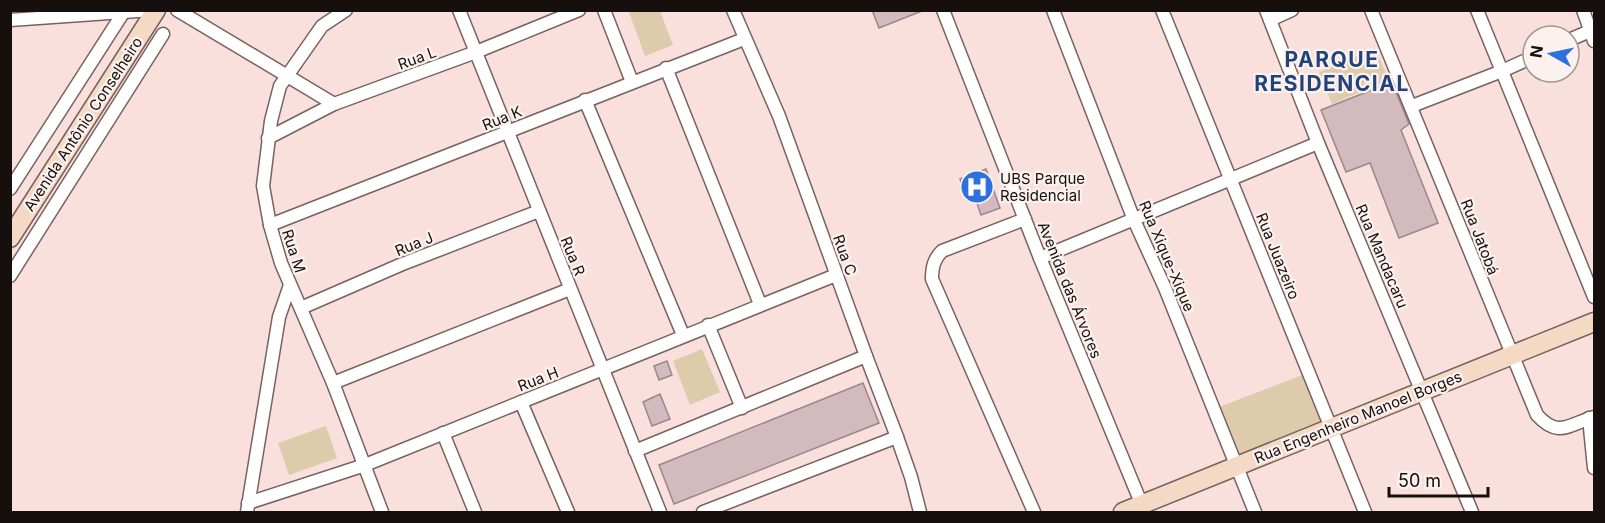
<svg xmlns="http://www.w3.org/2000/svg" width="1605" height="523" font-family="Inter,sans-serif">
<rect width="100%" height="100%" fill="#f9e0dc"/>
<g fill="#decbac">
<polygon points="633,11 660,11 673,45 645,56 629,12"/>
<polygon points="1375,48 1389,80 1332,104 1319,72"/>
<polygon points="702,349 720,392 690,405 673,361"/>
<polygon points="1305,374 1324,425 1239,458 1219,407"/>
<polygon points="326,426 337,458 289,475 278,443"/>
</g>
<g fill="#d2babf" stroke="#9d868b" stroke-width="1.5">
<polygon points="872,10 922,10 922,11 879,28"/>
<polygon points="1392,82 1409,124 1401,130 1438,223 1399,238 1370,163 1346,172 1321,110"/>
<polygon points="986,169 1000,208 981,215 974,195 966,198 960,179"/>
<polygon points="667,361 672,375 659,380 654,366"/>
<polygon points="863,383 879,423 674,504 659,465"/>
<polygon points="660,394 670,419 652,426 643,402"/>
</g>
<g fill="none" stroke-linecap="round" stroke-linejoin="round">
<defs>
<g id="street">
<polyline points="177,10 334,104"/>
<polyline points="346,10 322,26 280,86 271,121 263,186 270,225 281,263 333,383 382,512"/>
<polyline points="459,10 660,512"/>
<polyline points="604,10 632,82"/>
<polyline points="733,10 779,116 866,356 897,437 911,477 920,512"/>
<polyline points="943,10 1040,258 1144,510"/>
<polyline points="1053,10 1134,220 1165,288 1255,512"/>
<polyline points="1162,10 1365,512"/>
<polyline points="1266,10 1318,143 1472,512"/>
<path d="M1371,10l166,405c22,24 32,9 57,2"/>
<polyline points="1477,10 1594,297"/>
<polyline points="1583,10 1594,41"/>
<polyline points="10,20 152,10"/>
<polyline points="1270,20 1292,10"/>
<polyline points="1569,40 1590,31"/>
<polyline points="666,68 760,304"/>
<polyline points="585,100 683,335"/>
<polyline points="1412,106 1502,71 1533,57"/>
<polyline points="268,138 334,104 476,52 579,10"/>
<polyline points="10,189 125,10"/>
<path d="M1025,219l-83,32c-8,8 -10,16 -10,28l102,233"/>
<polyline points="270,225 744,39"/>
<polyline points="1040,258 1318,143"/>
<polyline points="10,276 163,34"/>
<polyline points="301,308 400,265 539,211"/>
<polyline points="708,325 742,408"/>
<polyline points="333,383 570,289"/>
<polyline points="521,402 568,512"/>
<polyline points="1589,418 1594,468"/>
<polyline points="443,433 475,512"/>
<polyline points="635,451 866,356"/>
<polyline points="248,503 365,465 836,275"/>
<polyline points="247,512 279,317 290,285"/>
<polyline points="703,512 897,437"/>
</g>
<g id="secondary">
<polyline points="10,238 156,10"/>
<polyline points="1123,512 1594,322"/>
</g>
</defs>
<use href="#street" stroke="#78625f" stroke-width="15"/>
<use href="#secondary" stroke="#78625f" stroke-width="21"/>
<use href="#street" stroke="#fff" stroke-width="12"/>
<use href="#secondary" stroke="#f4d9c5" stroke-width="18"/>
</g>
<defs>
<symbol id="hospital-disc" viewBox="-11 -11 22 22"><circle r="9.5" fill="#2e71de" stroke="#fbf1ef"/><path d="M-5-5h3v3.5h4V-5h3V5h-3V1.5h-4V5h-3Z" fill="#fff"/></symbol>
</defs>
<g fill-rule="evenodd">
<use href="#hospital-disc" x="958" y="168" width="38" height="38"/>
</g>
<g text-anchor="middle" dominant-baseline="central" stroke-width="4.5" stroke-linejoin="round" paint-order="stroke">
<g font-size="15" fill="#170f0e" stroke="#fbf1ef">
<text transform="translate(417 58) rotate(-20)">Rua L</text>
<text transform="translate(502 118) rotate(-22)">Rua K</text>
<text transform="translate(83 124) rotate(-57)">Avenida Antônio Conselheiro</text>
<text transform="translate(1480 237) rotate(69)">Rua Jatobá</text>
<text transform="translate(414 244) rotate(-22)">Rua J</text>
<text transform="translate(294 251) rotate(72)">Rua M</text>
<text transform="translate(845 255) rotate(70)">Rua C</text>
<text transform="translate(573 256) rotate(68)">Rua R</text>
<text transform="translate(1167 256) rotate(67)">Rua Xique-Xique</text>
<text transform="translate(1278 256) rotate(68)">Rua Juazeiro</text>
<text transform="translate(1382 256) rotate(67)">Rua Mandacaru</text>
<text transform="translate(1070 290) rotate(68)">Avenida das Árvores</text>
<text transform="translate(538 379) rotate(-21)">Rua H</text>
<text transform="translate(1358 417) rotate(-22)">Rua Engenheiro Manoel Borges</text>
</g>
<g font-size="15" fill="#170f0e" stroke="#fbf1ef" text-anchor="start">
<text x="1000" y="178">UBS Parque<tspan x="1000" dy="17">Residencial</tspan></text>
</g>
<g font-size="21" font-weight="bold" letter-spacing="1.5" fill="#224379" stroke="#fbf1ef">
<text x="1332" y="59">PARQUE<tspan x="1332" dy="24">RESIDENCIAL</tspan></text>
</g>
</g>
<rect width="1605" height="523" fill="none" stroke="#170f0e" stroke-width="24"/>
<g transform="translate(1551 54) rotate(279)"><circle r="28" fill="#fbf1ef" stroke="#a09795" stroke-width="1.5"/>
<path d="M0-4.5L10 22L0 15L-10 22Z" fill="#2e71de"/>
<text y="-9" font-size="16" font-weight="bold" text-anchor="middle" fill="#170f0e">N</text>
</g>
<path d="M1389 487v9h99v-9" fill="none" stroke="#170f0e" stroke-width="3"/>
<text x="1398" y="487" font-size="18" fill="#170f0e" stroke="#fbf1ef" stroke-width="4.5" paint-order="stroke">50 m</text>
</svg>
